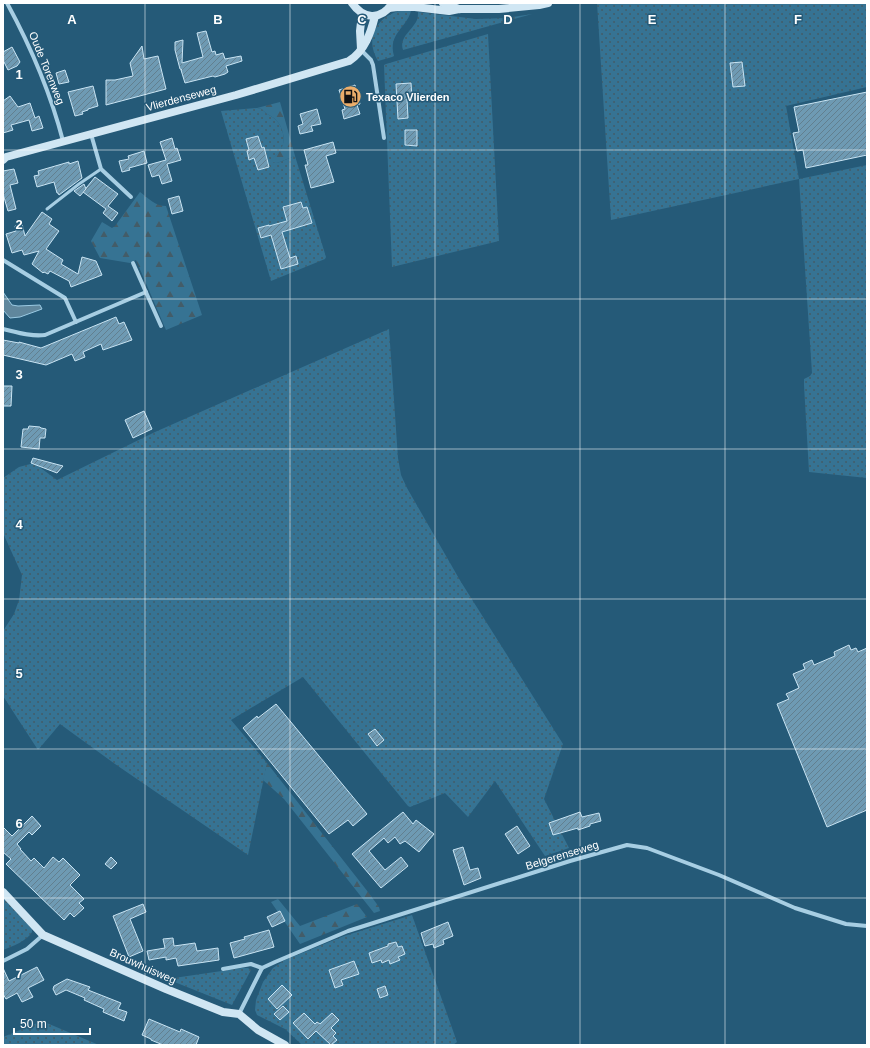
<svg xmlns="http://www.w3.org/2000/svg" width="870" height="1048" font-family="Helvetica,sans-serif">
<defs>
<pattern id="grass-dots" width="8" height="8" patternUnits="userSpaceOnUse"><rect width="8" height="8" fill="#367393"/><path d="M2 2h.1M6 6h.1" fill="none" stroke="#435c68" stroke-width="1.8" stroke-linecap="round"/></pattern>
<pattern id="forest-firs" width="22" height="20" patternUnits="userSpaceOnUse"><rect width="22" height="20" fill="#367393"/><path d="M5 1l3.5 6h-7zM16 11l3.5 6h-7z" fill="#435c68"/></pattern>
<pattern id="building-hatch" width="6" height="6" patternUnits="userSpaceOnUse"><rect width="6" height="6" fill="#6e9ab3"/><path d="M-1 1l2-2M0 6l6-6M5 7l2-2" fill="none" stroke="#627f8f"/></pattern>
</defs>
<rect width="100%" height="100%" fill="#255a78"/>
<g fill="url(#grass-dots)">
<polygon points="597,3 867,3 867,87 786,106 799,179 867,165 867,478 809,472 804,385 804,379 810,376 812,373 799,179 611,220"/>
<path d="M401,10l10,1c-5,18 -23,22 -17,45l-2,1 -14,4c-14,-24 -1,-44 23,-51z"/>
<path d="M418,12l58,7 31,-1 25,-4 -129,36c-4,-12 7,-18 13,-28 2,-3 2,-7 2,-10z"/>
<polygon points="488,34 499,241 392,267 384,65 386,64"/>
<path d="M257,108l5,1c3,5 9,6 13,10 8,7 12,22 5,32 -2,3 -6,6 -8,9l5,3 18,-7 31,101 -1,2 -54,22 -50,-170z"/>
<polygon points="389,329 398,458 401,475 407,488 461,582 563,744 544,799 569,848 545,856 495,781 468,817 445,793 410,807 408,806 303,677 231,720 267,763 248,855 115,764 60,724 38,750 3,696 3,631 14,614 19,600 22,575 3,533 3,478 19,467 34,463 57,480 155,432"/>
<path d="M3,898l29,30v4c-5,9 -19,14 -29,18z"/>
<polygon points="412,915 457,1042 453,1045 302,1045 285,1029 257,1015 255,1010 256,1000 263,982 273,968 285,960 344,936"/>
<polygon points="242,968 248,968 251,970 232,1005 167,979"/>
<polygon points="42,1021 99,1045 3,1045 3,1037"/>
</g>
<g fill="url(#forest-firs)">
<path d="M280,102l15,54 -18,7 -5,-1 -1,-2c3,-3 7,-6 9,-9 7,-10 3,-25 -5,-32 -4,-4 -10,-5 -13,-10l-5,-1z"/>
<path d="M140,192c8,6 15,14 26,14l36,109 -36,15 -30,-70 -6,3 -30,-5 -9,-17 11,-19 10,6 3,-2z"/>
<polygon points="267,763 368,892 379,907 380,911 374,913 284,799 263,780"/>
<polygon points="278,899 300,926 357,904 367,917 300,944 271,902"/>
</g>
<polygon fill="#60879d" stroke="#9bcbe4" points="3,292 12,305 18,306 40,305 42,309 20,317 10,318 3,310"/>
<g fill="url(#building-hatch)" stroke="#c9e4f3">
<polygon points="206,31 212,52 215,51 216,55 223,53 225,59 241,56 242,61 226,66 228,72 225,74 215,77 213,76 185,83 181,70 182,70 180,69 175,50 175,42 183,40 182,63 203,57 197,33"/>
<polygon points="142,46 144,59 158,56 166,89 106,105 106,80 115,80 133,76 130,63"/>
<polygon points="12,47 20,62 17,66 8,70 3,60 3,52"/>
<polygon points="742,62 745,86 733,87 730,63"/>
<polygon points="65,70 69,82 59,84 56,73"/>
<polygon points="411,83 412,99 407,99 408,118 398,119 396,84"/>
<polygon points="355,85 360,104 357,105 360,114 344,119 342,110 345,109 339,90"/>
<polygon points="93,86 98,106 88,109 88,110 82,112 83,114 75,116 68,92"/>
<polygon points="867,92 867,155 806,168 803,150 797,151 793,133 799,132 794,107"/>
<polygon points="10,96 18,107 30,103 35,118 39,116 43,128 32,131 29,120 11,125 13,130 3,133 3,101"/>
<polygon points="317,109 321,124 311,126 313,131 300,134 298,126 303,124 300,114"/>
<polygon points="405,130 417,130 417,146 405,145"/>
<polygon points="258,136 262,148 264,147 269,167 258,170 254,158 249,160 247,151 249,150 246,139"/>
<polygon points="172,138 175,149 177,148 181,160 167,164 172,181 162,184 159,175 152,177 148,165 166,160 160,142"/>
<polygon points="333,142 336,153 326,156 334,182 311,188 305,165 308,165 304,150"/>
<polygon points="144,151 147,163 129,168 130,170 122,172 119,161 129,159 128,156"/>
<polygon points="78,161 82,178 59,195 58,193 57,193 54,182 37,187 34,176 39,175 38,171 69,162 69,164"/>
<polygon points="14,169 18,183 10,185 16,209 8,211 3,194 3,171"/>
<polygon points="95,177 118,194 108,206 118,213 112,221 103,213 106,209 83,192"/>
<polygon points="84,184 86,189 80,196 74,191"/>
<polygon points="179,196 183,211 172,214 168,199"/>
<polygon points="301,202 303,208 307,207 312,223 282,232 290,258 296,256 298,264 281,269 271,235 261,238 258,228 269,225 269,226 287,221 283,207"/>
<polygon points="42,212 52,219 49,224 59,231 46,249 63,260 61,264 78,274 82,257 96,261 102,275 71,287 69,281 50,271 48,274 44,272 43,273 32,264 39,251 24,255 22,250 12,253 6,234 16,231 15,226 22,224 25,236"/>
<polygon points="116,317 119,324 124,322 132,340 103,350 101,344 83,352 85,357 75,361 72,354 46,365 3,355 3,340 19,343 19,342 41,348"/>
<polygon points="3,386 12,386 11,406 3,406"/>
<polygon points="144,411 152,429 133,438 125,420"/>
<polygon points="29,426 40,427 41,428 46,429 45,438 40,438 39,449 21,447 23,429 28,429"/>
<polygon points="33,458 63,466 57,473 31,463"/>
<polygon points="849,645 851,650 856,648 858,652 867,648 867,810 827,827 777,704 789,699 786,694 799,688 793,674 805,669 803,664 812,660 814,665 835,656 834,652"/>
<polygon points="276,704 367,814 353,826 348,820 329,834 243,728 257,716 258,718"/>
<polygon points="375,729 384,740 377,746 368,734"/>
<polygon points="403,812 413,824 416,820 434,834 419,852 405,841 400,844 395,837 388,843 384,838 369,851 385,870 401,857 408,866 381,888 352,854"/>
<polygon points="580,812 582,817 599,813 601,821 590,824 590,826 578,830 578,828 553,835 549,823"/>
<polygon points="32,816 41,826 32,835 29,832 17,844 21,849 20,849 31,861 34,858 44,868 53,857 59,862 63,858 80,875 70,885 84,899 79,903 84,908 74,917 70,913 64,920 6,864 11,859 3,852 3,827 12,836"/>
<polygon points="517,826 530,846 518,854 505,834"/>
<polygon points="463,847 470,870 478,868 481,878 464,885 453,850"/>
<polygon points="111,857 117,863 111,869 105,864"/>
<polygon points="143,904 146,912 130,919 143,951 129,957 113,916"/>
<polygon points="280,911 285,921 272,927 267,917"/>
<polygon points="448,922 453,936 443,940 444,944 434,948 433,944 425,946 421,933"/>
<polygon points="269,930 274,947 234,958 230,943 245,939 244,937"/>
<polygon points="173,938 174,946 195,943 197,951 218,948 219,960 178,966 176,958 166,960 166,957 149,960 147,951 165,948 163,939"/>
<polygon points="396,942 398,947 402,946 405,954 398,957 400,960 390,964 389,960 382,963 381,960 372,963 369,953 388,946 388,944"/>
<polygon points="354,961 359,974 341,980 343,985 335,988 329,970"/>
<polygon points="37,967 44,980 28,988 33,997 22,1002 17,993 6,999 3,994 3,968 9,981"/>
<polygon points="67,979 90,987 88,990 121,1003 118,1009 127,1012 124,1021 103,1012 104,1009 84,1000 85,998 66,990 56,995 53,989 54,986"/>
<polygon points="282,985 292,995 277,1009 268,999"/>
<polygon points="385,986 388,995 380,998 377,989"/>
<polygon points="283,1006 289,1012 280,1020 274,1014"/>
<polygon points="304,1013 315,1024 317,1022 320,1024 332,1013 339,1020 331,1028 336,1033 333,1036 337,1040 331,1045 316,1031 308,1039 293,1023"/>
<polygon points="149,1019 180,1032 181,1029 199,1037 196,1045 163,1045 151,1040 151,1039 142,1035"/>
</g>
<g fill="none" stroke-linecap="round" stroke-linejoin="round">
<polyline stroke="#a7cee3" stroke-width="3" points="47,209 79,184 101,169"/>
<g stroke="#a7cee3" stroke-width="4">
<path d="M7,3c25,46 43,88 56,138"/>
<polyline points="361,50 371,60 373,65 384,138"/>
<polyline points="91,134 101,169 131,197"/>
<polyline points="3,260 65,298 76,322"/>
<polyline points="133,263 161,326"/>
<path d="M3,329c13,3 28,8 42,6l101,-43"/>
<polyline points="3,961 27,949 43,935"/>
<polyline points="223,969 251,964 262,968"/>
<polyline points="239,1014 262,968 275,962 348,931 570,861 627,845 647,848 719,875 795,908 846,924 867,926"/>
</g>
<g stroke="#d0e6f3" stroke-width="8">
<path d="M352,3c11,16 28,18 40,1"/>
<polyline points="443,3 459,9"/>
<polyline points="389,8 397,7 415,7 449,11 459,9 499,9 539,5 548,3"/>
<polyline points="361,49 360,31 362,14"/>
<path d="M3,160l3,-3 230,-62 113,-34c16,-10 22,-29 26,-45"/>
<polyline points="3,892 43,935 166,989 223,1012 239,1014 258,1030 285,1045"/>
</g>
</g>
<path fill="none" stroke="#fff" stroke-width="1" stroke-opacity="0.55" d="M145,3v1042M290,3v1042M435,3v1042M580,3v1042M725,3v1042M3,150h864M3,299h864M3,449h864M3,599h864M3,749h864M3,898h864"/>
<defs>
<symbol id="fuel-disc" viewBox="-11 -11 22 22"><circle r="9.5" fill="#ecae6b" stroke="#255a78"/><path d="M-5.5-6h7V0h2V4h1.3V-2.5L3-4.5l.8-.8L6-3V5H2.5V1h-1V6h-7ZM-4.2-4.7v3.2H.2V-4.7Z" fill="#111"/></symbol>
</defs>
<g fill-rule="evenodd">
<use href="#fuel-disc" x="338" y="84" width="25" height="25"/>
</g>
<g text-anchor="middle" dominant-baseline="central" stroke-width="3" stroke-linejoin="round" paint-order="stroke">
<g font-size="11" fill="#fff" stroke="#255a78">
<text transform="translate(47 68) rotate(68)">Oude Torenweg</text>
<text transform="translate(181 98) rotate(-15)">Vlierdenseweg</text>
<text transform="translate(562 855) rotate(-17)">Belgerenseweg</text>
<text transform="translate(143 966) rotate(24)">Brouwhuisweg</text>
</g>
<g font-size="11" font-weight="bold" fill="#fff" stroke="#255a78" text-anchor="start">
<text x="366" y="97">Texaco Vlierden</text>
</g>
</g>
<g font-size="13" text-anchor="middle" font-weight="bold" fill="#fff" stroke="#255a78" stroke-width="3" stroke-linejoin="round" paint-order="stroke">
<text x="72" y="24">A</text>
<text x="218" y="24">B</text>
<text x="362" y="24">C</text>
<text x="508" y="24">D</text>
<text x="652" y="24">E</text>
<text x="798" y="24">F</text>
<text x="19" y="79">1</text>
<text x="19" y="229">2</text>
<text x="19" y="379">3</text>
<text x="19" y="529">4</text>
<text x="19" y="678">5</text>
<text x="19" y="828">6</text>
<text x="19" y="978">7</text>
</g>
<rect width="870" height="1048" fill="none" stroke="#ffffff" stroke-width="8"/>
<path d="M14 1028v6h76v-6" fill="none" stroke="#ffffff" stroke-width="2"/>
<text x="20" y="1028" font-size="12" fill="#ffffff" stroke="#255a78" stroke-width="3" paint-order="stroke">50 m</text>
</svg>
